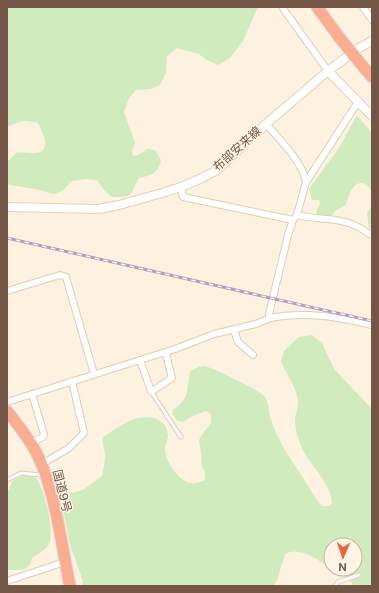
<svg xmlns="http://www.w3.org/2000/svg" width="379" height="593" font-family="'Public Sans','Noto Sans JP',sans-serif">
<rect width="100%" height="100%" fill="#fdf1df"/>
<g fill="#d0ebbd">
<path d="M7,7h251l-15,34 -13,17 -12,7 -11,-5 -8,-6 -22,-6 -10,8 -1,17 -6,12 -9,4 -15,1 -7,8 -5,14 11,31 -3,8 1,5 5,-1 9,-6 8,1 6,10c-3,14 -10,15 -22,18 -11,18 -3,19 -27,19l-8,-7 -7,-10 -11,-1 -14,2 -10,10 -8,3 -19,-5 -25,-4 -3,-3 1,-21 8,-8c7,-1 14,0 20,0 17,-2 6,-22 2,-30 -14,-4 -18,-2 -31,4z"/>
<path d="M357,115l15,18v58c-2,-2 -6,-8 -10,-8 -10,-1 -14,15 -16,22l-11,6 -5,6 -13,-1v-4l-1,-1 4,-7 -1,-4h-7l-3,-11 30,-41z"/>
<polygon points="372,205 372,230 369,228 367,213"/>
<path d="M312,335l10,8 12,26 38,40v177h-18l-4,-5 -17,-12h22v-24h-24v23c-14,-8 -30,-22 -46,-14l-8,26 -4,6h-191l1,-5 -13,-36 -9,-46 3,-4 19,-5 19,-14c1,-7 4,-15 3,-23 -1,-7 -3,-8 -2,-16 9,-6 19,-13 29,-17 14,-6 35,-3 36,15 0,5 -3,10 -3,15 0,11 14,31 25,33 6,1 10,-1 15,-3v-7l-3,-7 -1,-14 -2,-12 2,-4 10,-13v-9l-5,-3 -13,5 -11,6 -4,-1 -6,-7 1,-4c18,-12 13,-20 17,-38 4,-3 9,-6 14,-6 6,0 56,25 60,30 6,8 4,16 7,24 7,23 22,41 34,61 6,9 10,18 17,25h6l4,-2c0,-21 -22,-38 -30,-56 -3,-7 -7,-19 -7,-27 0,-7 4,-14 3,-21 -2,-14 -12,-26 -17,-39l3,-10 15,-14z"/>
<path d="M23,475l13,3c8,10 19,53 13,66 -3,6 -12,10 -17,14 -2,13 -11,12 -22,12h-3v-79l2,-1 3,-9z"/>
</g>
<g fill="none" stroke-linecap="round" stroke-linejoin="round">
<defs>
<g id="lane">
<polyline points="152,393 181,437"/>
<polyline points="7,480 21,473 40,475 43,474"/>
<polyline points="335,586 338,582 359,575"/>
</g>
<g id="street">
<polyline points="282,7 328,71"/>
<polyline points="363,7 372,20"/>
<path d="M266,124c14,16 36,37 40,58"/>
<polyline points="181,187 183,197 293,220"/>
<path d="M297,215c19,5 41,2 59,11 6,2 10,7 16,9"/>
<polyline points="7,291 60,275 66,277 94,374"/>
<path d="M270,318c35,-7 68,-1 102,7"/>
<polyline points="234,330 238,342 253,355"/>
<polyline points="140,360 151,391 154,390 172,378 166,354"/>
<polyline points="7,402 175,349 214,334 256,324 270,318 269,314 288,235 293,220 297,215 306,182 358,102"/>
<polyline points="31,443 43,437 44,434 32,394"/>
<polyline points="42,464 69,448 84,433 72,381"/>
<polyline points="7,581 65,562"/>
</g>
<g id="secondary">
<polyline points="328,71 372,116"/>
<polyline points="7,207 99,209 119,205 162,193 181,187 200,179 217,170 266,124 328,71 359,48 372,41"/>
</g>
<g id="highway">
<polyline points="317,7 339,37"/>
<polyline points="365,69 372,77"/>
<path d="M7,411c11,14 22,27 30,43 19,38 24,90 33,132"/>
</g>
</defs>
<use href="#lane" stroke="#e1cdbb" stroke-width="5"/>
<use href="#street" stroke="#e1cdbb" stroke-width="8"/>
<use href="#secondary" stroke="#e9d0ba" stroke-width="10"/>
<use href="#highway" stroke="#ded6d3" stroke-width="13"/>
<use href="#lane" stroke="#fff" stroke-width="3"/>
<use href="#street" stroke="#fff" stroke-width="6"/>
<use href="#secondary" stroke="#fff" stroke-width="8"/>
<use href="#highway" stroke="#fbad92" stroke-width="11"/>
<defs>
<polyline id="rail" points="7,238 372,321"/>
</defs>
<use href="#rail" stroke="#b39ec6" stroke-width="3"/>
<use href="#rail" stroke="#fff5e6" stroke-width="1.5" stroke-dasharray="4.5" stroke-linecap="butt"/>
<defs>
<polyline id="highway-bridge" points="339,37 365,69"/>
</defs>
<use href="#highway-bridge" stroke="#ded6d3" stroke-width="13" stroke-linecap="butt"/>
<use href="#highway-bridge" stroke="#fbad92" stroke-width="11"/>
</g>
<g text-anchor="middle" dominant-baseline="central" stroke-width="3" stroke-linejoin="round" paint-order="stroke">
<g font-size="12" fill="#745646" stroke="#fff5e6">
<text transform="translate(237 149) rotate(-42)">布部安来線</text>
<text transform="translate(62 491) rotate(76)">国道9号</text>
</g>
</g>
<rect width="379" height="593" fill="none" stroke="#745646" stroke-width="16"/>
<g transform="translate(343 557) rotate(182)"><circle r="19" fill="#fff5e6" stroke="#c7b5a6"/>
<path d="M0-3L7 15L0 10L-7 15Z" fill="#ee643d"/>
<text y="-6" font-size="11" font-weight="bold" text-anchor="middle" fill="#745646">N</text>
</g>
</svg>
